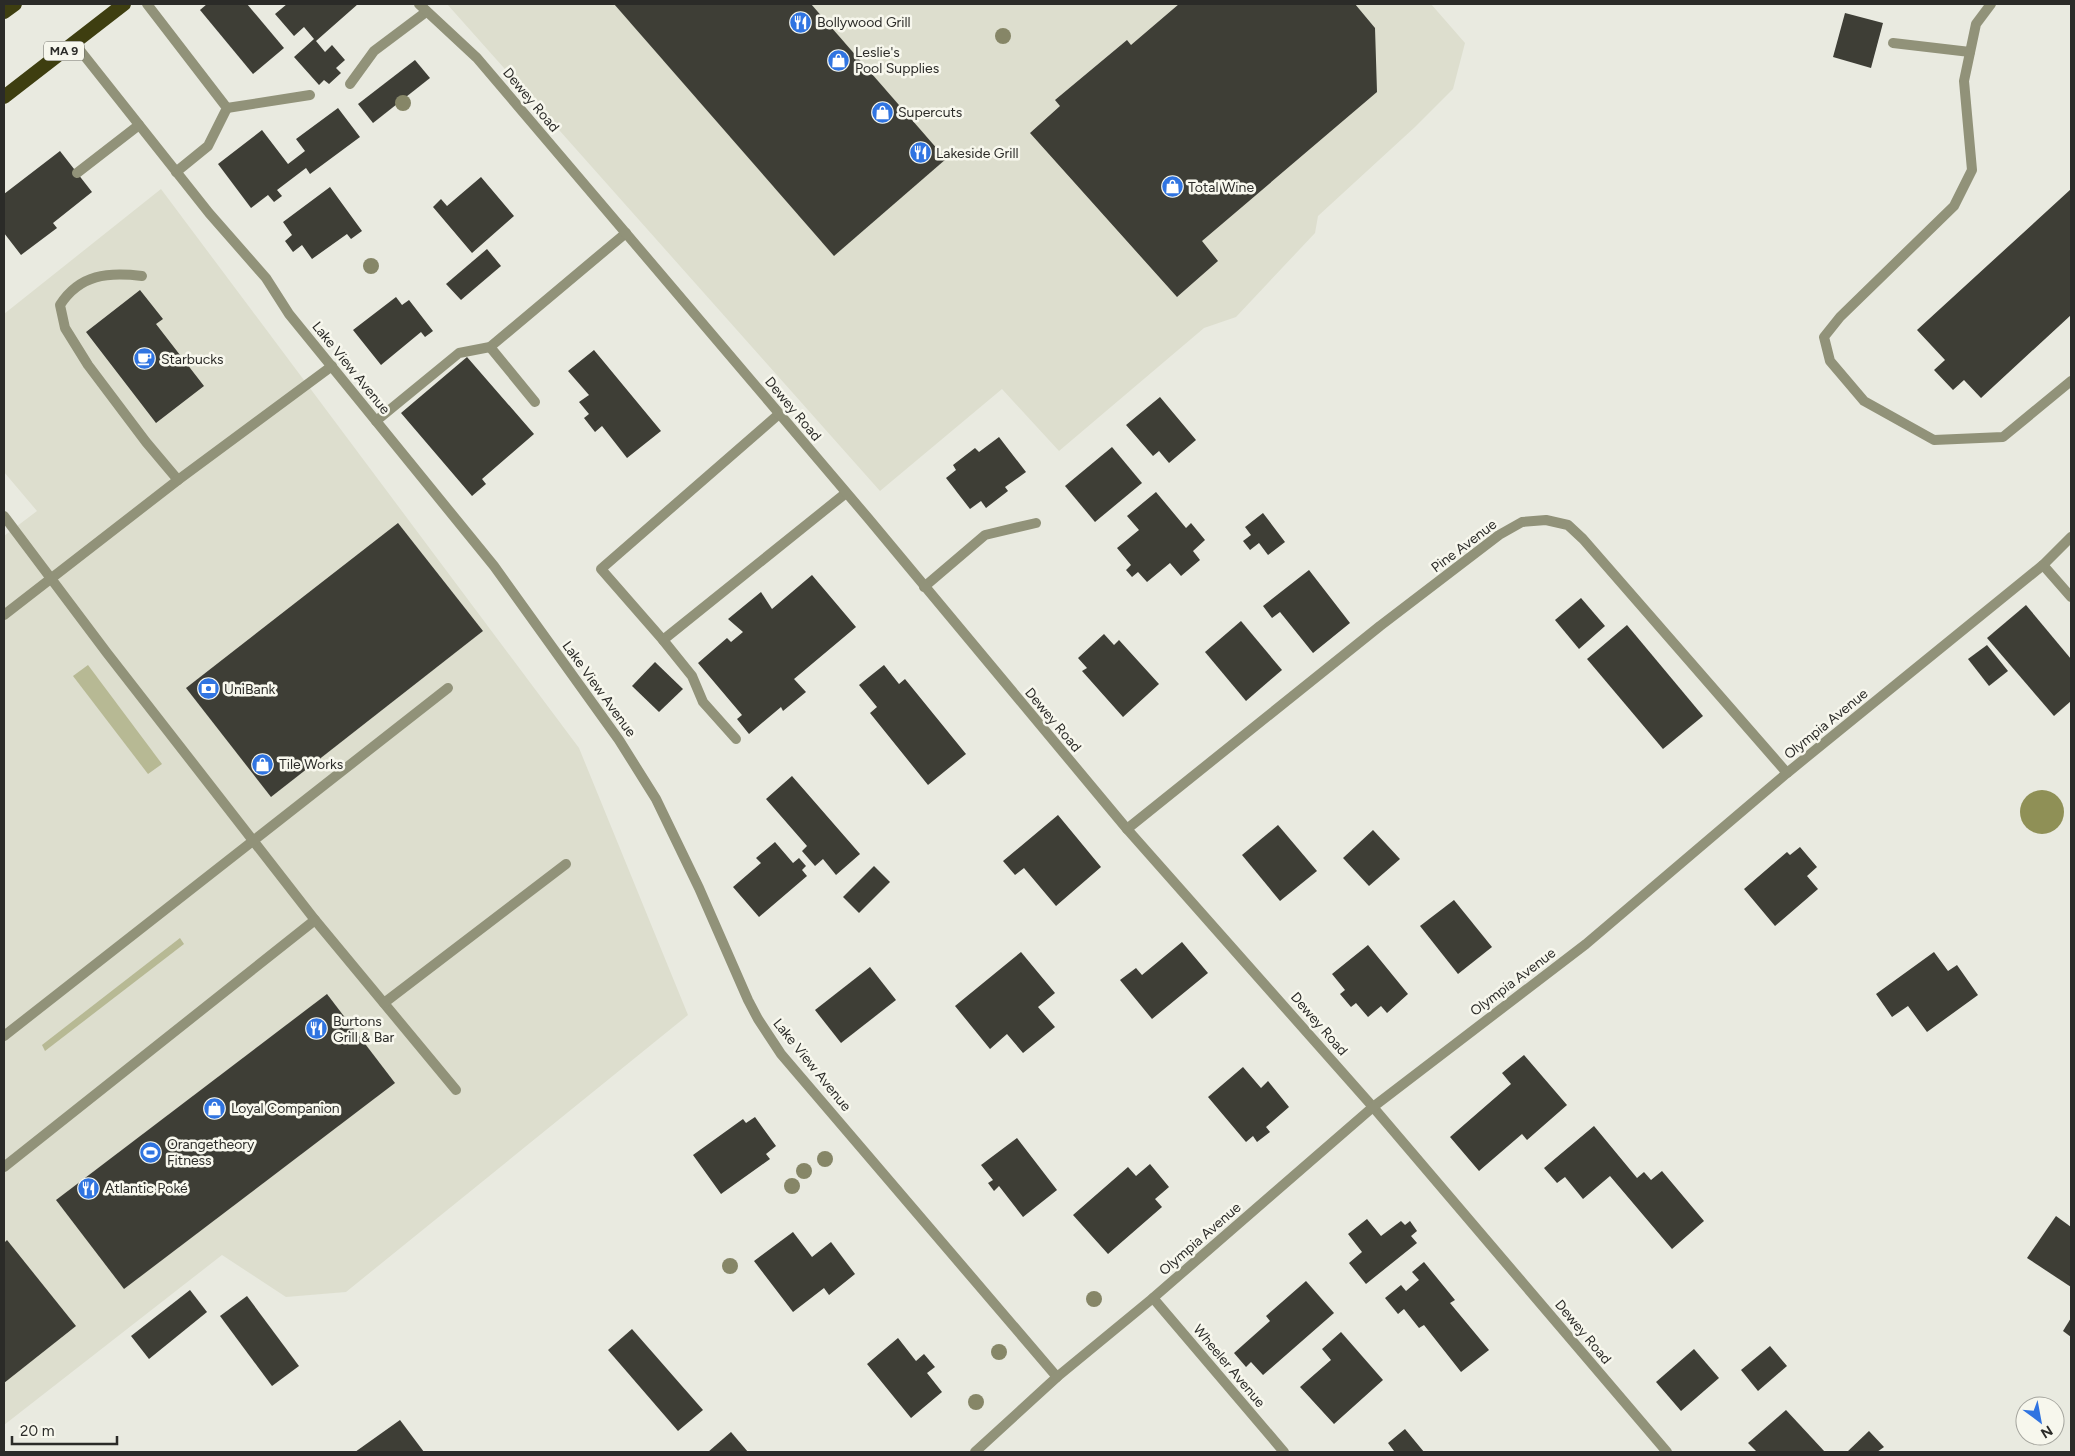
<svg xmlns="http://www.w3.org/2000/svg" width="2075" height="1456" font-family="Figtree,sans-serif">
<rect width="100%" height="100%" fill="#e9eae0"/>
<g fill="#dddece">
<polygon points="447,4 1431,4 1465,43 1453,89 1415,127 1318,216 1315,233 1236,317 1204,328 1059,451 1002,389 880,491"/>
<polygon points="161,189 579,748 688,1015 346,1292 286,1297 222,1255 4,1425 4,536 37,511 4,472 4,314"/>
</g>
<g fill="#b7b994">
<polygon points="88,665 162,764 148,774 73,676"/>
<polygon points="180,938 184,944 45,1051 42,1045"/>
</g>
<circle fill="#8f9056" cx="2042" cy="812" r="22"/>
<g fill="#3e3e36">
<polygon points="207,4 247,4 284,48 253,74 200,10"/>
<polygon points="287,4 358,4 316,41 325,52 332,45 345,60 336,68 341,73 329,84 324,80 319,85 294,57 314,39 304,27 294,36 275,14"/>
<polygon points="614,4 811,4 946,159 834,256"/>
<polygon points="1179,4 1355,4 1375,28 1377,92 1202,241 1218,261 1177,297 1030,133 1060,106 1055,100 1127,40 1131,45"/>
<polygon points="1845,13 1883,23 1871,68 1833,57"/>
<polygon points="415,60 430,78 373,123 358,104"/>
<polygon points="338,108 360,137 310,174 306,168 277,190 282,196 274,202 268,195 251,208 218,164 262,130 288,164 305,151 296,139"/>
<polygon points="60,151 92,192 53,223 57,228 21,255 4,233 4,194"/>
<polygon points="481,177 514,216 472,253 433,207 441,199 447,206"/>
<polygon points="330,187 362,231 351,239 347,234 312,259 302,245 293,252 285,241 292,235 283,222"/>
<polygon points="2071,189 2071,315 1981,398 1964,380 1953,390 1934,370 1945,360 1917,330"/>
<polygon points="487,249 501,266 461,300 446,284"/>
<polygon points="140,290 163,319 156,324 204,386 156,423 86,332"/>
<polygon points="396,297 402,305 409,300 433,331 425,337 421,332 381,365 353,330"/>
<polygon points="594,350 661,431 627,458 602,426 595,432 584,418 589,414 579,402 589,395 568,371"/>
<polygon points="467,357 534,434 482,479 486,484 472,496 401,413"/>
<polygon points="1160,397 1196,440 1169,463 1159,451 1153,456 1126,425"/>
<polygon points="999,437 1026,472 1005,487 1008,491 986,508 981,501 970,509 946,478 956,470 953,465 975,448 979,452"/>
<polygon points="1112,447 1142,483 1095,522 1065,486"/>
<polygon points="1156,492 1186,528 1191,523 1205,540 1193,551 1200,560 1181,576 1170,563 1147,582 1138,572 1132,577 1126,570 1131,565 1117,548 1139,530 1127,516"/>
<polygon points="1263,513 1285,542 1268,555 1259,543 1250,550 1243,541 1251,535 1245,527"/>
<polygon points="398,523 483,631 271,797 186,688"/>
<polygon points="1309,570 1350,623 1313,653 1280,612 1272,618 1263,606"/>
<polygon points="812,575 856,627 794,679 806,692 783,711 781,707 749,734 737,719 742,715 698,663 727,638 731,642 743,632 728,619 761,592 772,609"/>
<polygon points="1581,598 1605,626 1579,649 1555,620"/>
<polygon points="2026,605 2071,659 2071,701 2054,716 1987,638"/>
<polygon points="1241,621 1282,670 1246,701 1205,652"/>
<polygon points="1627,625 1703,716 1663,749 1587,659"/>
<polygon points="1104,634 1114,645 1119,640 1159,684 1123,717 1082,671 1087,668 1078,658"/>
<polygon points="1987,645 2008,671 1989,686 1968,659"/>
<polygon points="655,662 683,689 659,712 632,686"/>
<polygon points="884,665 899,684 905,679 966,754 928,785 870,713 877,707 859,685"/>
<polygon points="792,776 860,854 836,875 823,859 815,866 802,851 807,846 766,799"/>
<polygon points="1058,815 1101,867 1056,906 1024,868 1015,875 1003,861"/>
<polygon points="1278,825 1317,871 1280,901 1242,855"/>
<polygon points="1373,830 1400,859 1369,886 1343,858"/>
<polygon points="775,842 793,863 799,858 806,866 802,870 807,876 759,917 733,887 761,863 756,858"/>
<polygon points="1800,847 1817,867 1807,876 1818,889 1775,926 1744,889 1787,852 1790,855"/>
<polygon points="874,866 890,882 859,913 843,897"/>
<polygon points="1454,900 1492,947 1458,974 1420,926"/>
<polygon points="1182,942 1208,973 1152,1019 1120,980 1136,968 1142,975"/>
<polygon points="1368,945 1408,994 1387,1013 1381,1006 1368,1017 1356,1003 1351,1007 1340,994 1345,990 1332,974"/>
<polygon points="1021,952 1055,993 1038,1007 1055,1027 1023,1053 1007,1034 990,1049 955,1006"/>
<polygon points="1934,952 1948,971 1957,965 1978,995 1927,1032 1908,1006 1892,1017 1876,994"/>
<polygon points="870,967 896,1000 841,1043 815,1010"/>
<polygon points="327,994 395,1083 124,1289 56,1200"/>
<polygon points="1524,1055 1567,1105 1527,1140 1522,1134 1479,1171 1450,1137 1511,1084 1502,1073"/>
<polygon points="1243,1067 1261,1088 1268,1081 1289,1107 1266,1127 1270,1132 1257,1142 1253,1136 1246,1142 1208,1097"/>
<polygon points="755,1117 776,1146 766,1154 770,1159 721,1194 693,1155 743,1119 746,1123"/>
<polygon points="1594,1126 1637,1178 1644,1172 1651,1180 1662,1171 1704,1221 1672,1249 1610,1176 1583,1199 1565,1177 1557,1183 1544,1168"/>
<polygon points="1017,1138 1057,1190 1023,1217 999,1186 994,1191 988,1183 993,1180 981,1165"/>
<polygon points="1150,1164 1169,1187 1155,1199 1162,1207 1108,1254 1073,1215 1128,1167 1136,1176"/>
<polygon points="2056,1216 2071,1227 2071,1287 2027,1258"/>
<polygon points="1367,1219 1381,1236 1401,1221 1405,1225 1410,1221 1417,1231 1411,1236 1417,1243 1366,1284 1349,1263 1362,1252 1348,1234"/>
<polygon points="793,1232 812,1257 831,1242 855,1274 829,1295 824,1288 793,1312 754,1261"/>
<polygon points="7,1240 76,1326 4,1383 4,1243"/>
<polygon points="1424,1262 1455,1300 1450,1303 1489,1350 1461,1372 1424,1325 1419,1328 1404,1309 1398,1314 1385,1298 1401,1285 1406,1291 1419,1280 1412,1272"/>
<polygon points="1306,1281 1334,1313 1263,1375 1251,1362 1246,1367 1234,1353 1270,1321 1266,1316"/>
<polygon points="190,1290 207,1312 149,1359 131,1336"/>
<polygon points="247,1296 299,1366 272,1386 220,1316"/>
<polygon points="2071,1318 2071,1337 2063,1331"/>
<polygon points="632,1329 703,1410 678,1431 608,1350"/>
<polygon points="1341,1332 1383,1380 1334,1424 1300,1387 1331,1360 1322,1349"/>
<polygon points="898,1338 916,1361 924,1354 935,1367 927,1373 942,1392 911,1418 867,1364"/>
<polygon points="1770,1346 1787,1366 1758,1391 1741,1370"/>
<polygon points="1694,1349 1719,1378 1681,1411 1656,1382"/>
<polygon points="1786,1410 1825,1452 1757,1452 1748,1443"/>
<polygon points="400,1420 424,1452 355,1452"/>
<polygon points="1405,1429 1424,1452 1392,1452 1394,1451 1388,1443"/>
<polygon points="1869,1431 1884,1447 1877,1452 1847,1452"/>
<polygon points="731,1432 748,1452 708,1452"/>
</g>
<g fill="none" stroke-linecap="round" stroke-linejoin="round">
<g stroke="#919279" stroke-width="10">
<polyline points="147,4 227,108 208,146 176,172"/>
<polyline points="1991,4 1976,24 1964,81 1972,170 1954,206 1840,317 1824,337 1830,361 1864,401 1934,440 2003,437 2071,381"/>
<polyline points="1893,43 1970,52"/>
<polyline points="350,84 374,51 426,12"/>
<polyline points="227,108 310,95"/>
<polyline points="77,173 139,125"/>
<path d="M142,276c-34,-4 -62,-2 -82,29l5,23 23,37 58,77 32,38"/>
<polyline points="490,347 535,402"/>
<polyline points="779,414 601,569 663,640 846,493"/>
<polyline points="376,421 459,353 490,347 626,233"/>
<polyline points="4,516 107,653 315,920 456,1090"/>
<polyline points="924,587 985,535 1036,523"/>
<polyline points="4,615 178,480 332,366"/>
<polyline points="663,640 692,676 703,702 736,739"/>
<polyline points="384,1003 566,864"/>
<polyline points="4,1036 448,688"/>
<polyline points="4,1167 315,920"/>
</g>
<g stroke="#919279" stroke-width="10">
<polyline points="419,4 477,58 868,518 1127,829 1373,1107 1667,1452"/>
<polyline points="75,44 209,213 266,278 289,314 494,566 619,740 656,799 699,888 748,1000 758,1019 781,1054 1057,1377"/>
<polyline points="2043,565 2071,597"/>
<polyline points="1127,829 1380,626 1499,535 1522,522 1546,520 1568,525 1583,539 1787,773"/>
<polyline points="1153,1298 1284,1452"/>
<polyline points="975,1452 1057,1377 1153,1298 1373,1107 1586,944 1787,773 2043,565 2071,537"/>
</g>
<g stroke="#3e3e10" stroke-width="14">
<polyline points="4,12 15,4"/>
<polyline points="4,97 124,4"/>
</g>
</g>
<g fill="#868667">
<circle cx="1003" cy="36" r="8"/>
<circle cx="403" cy="103" r="8"/>
<circle cx="371" cy="266" r="8"/>
<circle cx="825" cy="1159" r="8"/>
<circle cx="804" cy="1171" r="8"/>
<circle cx="792" cy="1186" r="8"/>
<circle cx="730" cy="1266" r="8"/>
<circle cx="1094" cy="1299" r="8"/>
<circle cx="999" cy="1352" r="8"/>
<circle cx="976" cy="1402" r="8"/>
</g>
<defs>
<symbol id="restaurant-disc" viewBox="-11 -11 22 22"><circle r="9.5" fill="#3074e1" stroke="#f7f7ed"/><path d="M-5-6h1v4h1v-4h1v4h1v-4h1v5L-1.5 .5V6h-2V.5L-5-1ZM5-6V6H3V1.5H1.5Q1.5-4 5-6Z" fill="#fff"/></symbol>
<symbol id="shop-disc" viewBox="-11 -11 22 22"><circle r="9.5" fill="#3074e1" stroke="#f7f7ed"/><path d="M-5-2.5h2.3a2.7 3.5 0 0 1 5.4 0H5L5.5 6h-11ZM-1.5-2.5h3a1.5 2.3 0 0 0-3 0Z" fill="#fff"/></symbol>
<symbol id="cafe-disc" viewBox="-11 -11 22 22"><circle r="9.5" fill="#3074e1" stroke="#f7f7ed"/><path d="M-5.5-4.5H6V0H3Q3 3.5 0 3.5H-2.5Q-5.5 3.5-5.5 0ZM3-3.2v2h1.7v-2ZM-6 4.5H4V6H-6Z" fill="#fff"/></symbol>
<symbol id="bank-disc" viewBox="-11 -11 22 22"><circle r="9.5" fill="#3074e1" stroke="#f7f7ed"/><path d="M-6-4H6V4H-6ZM0-2.3a2.3 2.3 0 1 0 0 4.6a2.3 2.3 0 1 0 0-4.6Z" fill="#fff"/></symbol>
<symbol id="stadium-disc" viewBox="-11 -11 22 22"><circle r="9.5" fill="#3074e1" stroke="#f7f7ed"/><path d="M0-5a6.5 5 0 1 0 0 10a6.5 5 0 1 0 0-10ZM-3.5-1.8h7v3.6h-7Z" fill="#fff"/></symbol>
</defs>
<g fill-rule="evenodd">
<use href="#restaurant-disc" x="788" y="10" width="25" height="25"/>
<use href="#shop-disc" x="826" y="48" width="25" height="25"/>
<use href="#shop-disc" x="870" y="100" width="25" height="25"/>
<use href="#restaurant-disc" x="908" y="140" width="25" height="25"/>
<use href="#shop-disc" x="1160" y="174" width="25" height="25"/>
<use href="#cafe-disc" x="132" y="346" width="25" height="25"/>
<use href="#bank-disc" x="196" y="676" width="25" height="25"/>
<use href="#shop-disc" x="250" y="752" width="25" height="25"/>
<use href="#restaurant-disc" x="304" y="1016" width="25" height="25"/>
<use href="#shop-disc" x="202" y="1096" width="25" height="25"/>
<use href="#stadium-disc" x="138" y="1140" width="25" height="25"/>
<use href="#restaurant-disc" x="76" y="1176" width="25" height="25"/>
</g>
<g text-anchor="middle" dominant-baseline="central" stroke-width="5" stroke-linejoin="round" paint-order="stroke">
<rect fill="#f7f7ed" stroke="#686863" stroke-width="1" x="44" y="41.5" width="40" height="19" rx="4"/>
<g font-size="12" font-weight="bold" fill="#2b2b28">
<text x="64" y="51">MA 9</text>
</g>
<g font-size="14" fill="#2b2b28" stroke="#f7f7ed" text-anchor="start">
<text x="817" y="22">Bollywood Grill</text>
<text x="855" y="52">Leslie's<tspan x="855" dy="16">Pool Supplies</tspan></text>
<text x="898" y="112">Supercuts</text>
<text x="936" y="153">Lakeside Grill</text>
<text x="1188" y="187">Total Wine</text>
<text x="161" y="359">Starbucks</text>
<text x="224" y="689">UniBank</text>
<text x="279" y="764">Tile Works</text>
<text x="333" y="1021">Burtons<tspan x="333" dy="16">Grill &amp; Bar</tspan></text>
<text x="231" y="1108">Loyal Companion</text>
<text x="167" y="1144">Orangetheory<tspan x="167" dy="16">Fitness</tspan></text>
<text x="105" y="1188">Atlantic Poké</text>
</g>
<g font-size="14" fill="#2b2b28" stroke="#f7f7ed">
<text transform="translate(531 100) rotate(50)">Dewey Road</text>
<text transform="translate(351 368) rotate(51)">Lake View Avenue</text>
<text transform="translate(793 409) rotate(50)">Dewey Road</text>
<text transform="translate(1464 546) rotate(-37)">Pine Avenue</text>
<text transform="translate(599 689) rotate(54)">Lake View Avenue</text>
<text transform="translate(1053 720) rotate(50)">Dewey Road</text>
<text transform="translate(1826 724) rotate(-39)">Olympia Avenue</text>
<text transform="translate(1513 982) rotate(-37)">Olympia Avenue</text>
<text transform="translate(1319 1024) rotate(49)">Dewey Road</text>
<text transform="translate(812 1065) rotate(51)">Lake View Avenue</text>
<text transform="translate(1200 1239) rotate(-41)">Olympia Avenue</text>
<text transform="translate(1583 1332) rotate(50)">Dewey Road</text>
<text transform="translate(1229 1366) rotate(50)">Wheeler Avenue</text>
</g>
</g>
<rect width="2075" height="1456" fill="none" stroke="#2b2b28" stroke-width="10"/>
<g transform="translate(2040 1421) rotate(148)"><circle r="24" fill="#f7f7ed" stroke="#a5a59e"/>
<path d="M0-4L9 19L0 12L-9 19Z" fill="#3074e1"/>
<text y="-8" font-size="14" font-weight="bold" text-anchor="middle" fill="#2b2b28">N</text>
</g>
<path d="M12 1436v8h105v-8" fill="none" stroke="#2b2b28" stroke-width="2.5"/>
<text x="20" y="1436" font-size="15" fill="#2b2b28" stroke="#f7f7ed" stroke-width="4" paint-order="stroke">20 m</text>
</svg>
